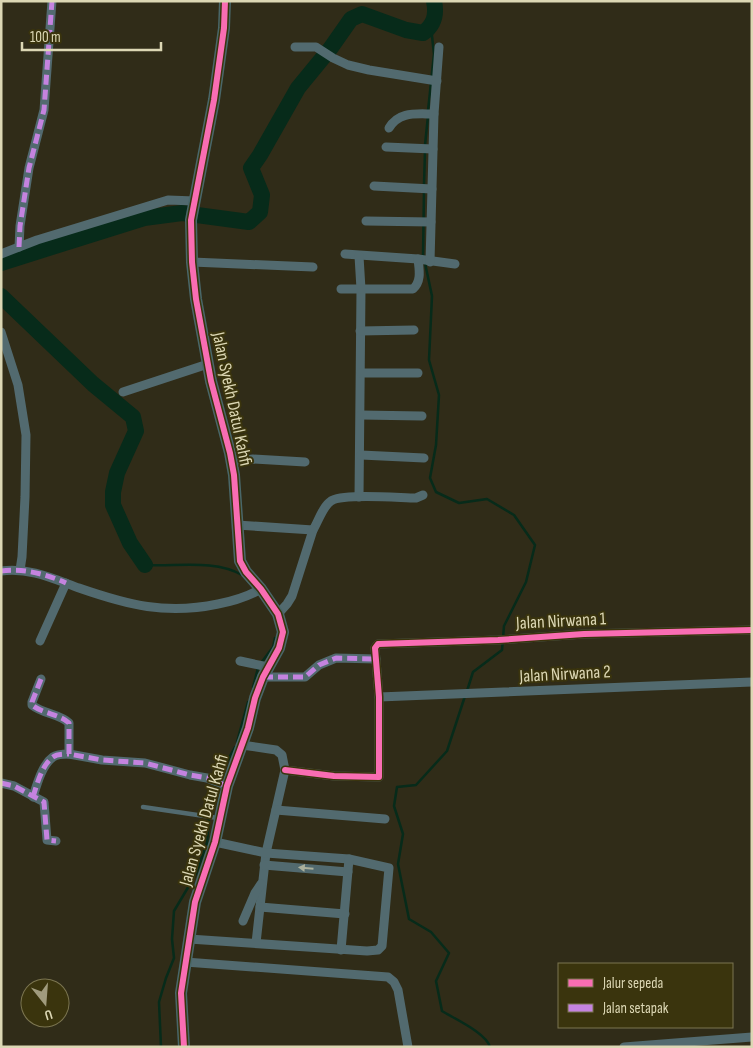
<svg xmlns="http://www.w3.org/2000/svg" width="753" height="1048" font-family="'Sofia Sans Condensed',sans-serif">
<rect width="100%" height="100%" fill="#302c18"/>
<g fill="none" stroke-linecap="round" stroke-linejoin="round">
<g stroke="#072b1a" stroke-width="2.5">
<polyline points="428,111 434,54 431,27"/>
<polyline points="425,145 428,116"/>
<polyline points="424,185 425,151"/>
<polyline points="423,258 424,191"/>
<polyline points="425,263 432,296 429,360 439,395 436,445 430,478 436,492 459,503 487,499 514,515 535,545 526,582 504,626 502,650 473,672 467,691"/>
<path d="M145,565c31,2 69,-6 97,10"/>
<polyline points="261,663 273,647 275,638"/>
<polyline points="253,687 258,668"/>
<path d="M465,696l-18,55 -31,34 -19,2 -3,19 9,28 -5,30 11,55 22,13 18,21 -13,28 6,30c13,8 44,22 48,36"/>
<polyline points="237,742 248,702"/>
<polyline points="217,780 235,747"/>
<polyline points="161,1047 159,1002 166,978 174,958 172,939 174,911 196,874 207,843 211,793 215,785"/>
</g>
<g stroke="#072b1a" stroke-width="16">
<path d="M1,263l143,-45 38,-5 67,9 11,-10 2,-17 -11,-27 9,-13 38,-67 32,-39 21,-30 11,-5 44,16 17,3c11,-8 14,-18 11,-32"/>
<polyline points="1,296 93,384 133,417 136,431 117,473 113,492 113,505 130,543 145,565"/>
</g>
<polyline stroke="#526a6f" stroke-width="4.5" points="143,807 218,818"/>
<g stroke="#526a6f" stroke-width="9">
<polyline points="295,47 316,47 333,58 348,65 369,70 437,81"/>
<path d="M389,128c10,-17 27,-14 45,-14"/>
<polyline points="386,147 433,149"/>
<polyline points="374,186 432,189"/>
<polyline points="366,221 431,222"/>
<polyline points="19,247 20,226 29,168 44,110 52,1"/>
<polyline points="1,254 37,240 168,200 195,201"/>
<polyline points="345,254 418,259 455,264"/>
<polyline points="359,256 361,289 359,497"/>
<polyline points="192,262 313,267"/>
<polyline points="430,262 434,114 439,47"/>
<path d="M341,289h72c9,-8 6,-20 5,-30"/>
<polyline points="360,331 414,330"/>
<polyline points="1,332 18,385 26,435 25,497 22,557 20,570"/>
<polyline points="361,373 418,373"/>
<polyline points="123,392 208,364"/>
<polyline points="361,415 422,416"/>
<polyline points="361,455 424,458"/>
<polyline points="232,462 253,459 305,462"/>
<path d="M237,525l76,5c5,-8 10,-24 18,-29 11,-8 70,-3 85,-3l7,-3"/>
<path d="M1,571c28,-4 53,8 78,17 49,17 87,27 139,16 16,-3 29,-7 43,-15"/>
<polyline points="278,614 287,604 292,596 313,530"/>
<polyline points="40,641 66,583"/>
<polyline points="240,661 268,667"/>
<polyline points="263,677 305,677 319,665 336,658 376,659"/>
<path d="M41,679l-9,23v3c11,9 28,9 37,18v31l33,6 43,3 45,12 17,3 20,8"/>
<polyline points="379,697 752,682"/>
<polyline points="242,745 276,750 282,755 285,770 266,853 256,943"/>
<polyline points="285,770 334,776 379,777 379,697 375,648 378,644 498,640 584,634 752,630"/>
<polyline points="1,783 14,786 44,802 47,840 56,841"/>
<path d="M33,797c4,-13 9,-32 20,-40 4,-3 10,-3 16,-3"/>
<polyline points="276,810 385,819"/>
<polyline points="264,865 348,872"/>
<polyline points="260,907 345,914"/>
<polyline points="243,921 255,893 261,884"/>
<polyline points="189,939 367,951 378,950 382,946 389,868 349,859 266,853 215,842"/>
<polyline points="341,950 349,859"/>
<polyline points="185,962 388,977 394,982 398,990 408,1047"/>
<polyline points="624,1047 752,1037"/>
</g>
<polyline stroke="#496769" stroke-width="12" points="184,1047 181,993 195,902 215,842 227,786 248,728 255,698 263,677 279,648 283,632 278,614 261,589 246,572 240,561 234,475 230,453 211,381 196,299 192,262 191,220 214,100 224,28 225,1"/>
<g stroke="#c483df" stroke-width="5" stroke-dasharray="10 5" stroke-linecap="butt">
<polyline points="19,247 20,226 29,168 44,110 52,1"/>
<path d="M1,571c22,-3 45,3 65,12"/>
<polyline points="263,677 305,677 319,665 336,658 376,659"/>
<path d="M41,679l-9,23v3c11,9 28,9 37,18v31l33,6 43,3 45,12 17,3 20,8"/>
<polyline points="1,783 14,786 44,802 47,840 56,841"/>
<path d="M33,797c4,-13 9,-32 20,-40 4,-3 10,-3 16,-3"/>
</g>
<defs>
<g id="cycleway">
<polyline points="285,770 334,776 379,777 379,697 375,648 378,644 498,640 584,634 752,630"/>
<polyline points="184,1047 181,993 195,902 215,842 227,786 248,728 255,698 263,677 279,648 283,632 278,614 261,589 246,572 240,561 234,475 230,453 211,381 196,299 192,262 191,220 214,100 224,28 225,1"/>
</g>
</defs>
<use href="#cycleway" stroke="#3a340d" stroke-width="9"/>
<use href="#cycleway" stroke="#f96db3" stroke-width="6"/>
</g>
<defs><path id="oneway-solid" d="M-6-.8H1V-3.2L6.5 0L1 3.2V.8H-6Z" transform="scale(1.25)"/></defs>
<use fill="#acb19c" href="#oneway-solid" transform="translate(306 868) rotate(-175)"/>
<g text-anchor="middle" dominant-baseline="central" stroke-width="4" stroke-linejoin="round" paint-order="stroke">
<g font-size="18" fill="#dcd7b4" stroke="#3a340d">
<text transform="translate(232 399) rotate(78)">Jalan Syekh Datul Kahfi</text>
<text transform="translate(561 621) rotate(-3)">Jalan Nirwana 1</text>
<text transform="translate(565 674) rotate(-3)">Jalan Nirwana 2</text>
<text transform="translate(204 820) rotate(-74)">Jalan Syekh Datul Kahfi</text>
</g>
</g>
<rect width="753" height="1048" fill="none" stroke="#dcd7b4" stroke-width="5"/>
<rect x="558" y="963" width="175" height="65" fill="#3a340d" stroke="#7b7550"/>
<rect x="568" y="979" width="25" height="8" fill="#f96db3" stroke="#7b7550"/>
<text x="603" y="988" font-size="15" fill="#dcd7b4">Jalur sepeda</text>
<rect x="568" y="1004" width="25" height="8" fill="#c483df" stroke="#7b7550"/>
<text x="603" y="1013" font-size="15" fill="#dcd7b4">Jalan setapak</text>
<g transform="translate(45 1003) rotate(163)"><circle r="24" fill="#3a340d" stroke="#7b7550"/>
<path d="M0-4L9 19L0 12L-9 19Z" fill="#a09b7d"/>
<text y="-8" font-size="14" font-weight="bold" text-anchor="middle" fill="#dcd7b4">U</text>
</g>
<path d="M22 42v8h139v-8" fill="none" stroke="#dcd7b4" stroke-width="2.5"/>
<text x="30" y="42" font-size="15" fill="#dcd7b4" stroke="#3a340d" stroke-width="4" paint-order="stroke">100 m</text>
</svg>
